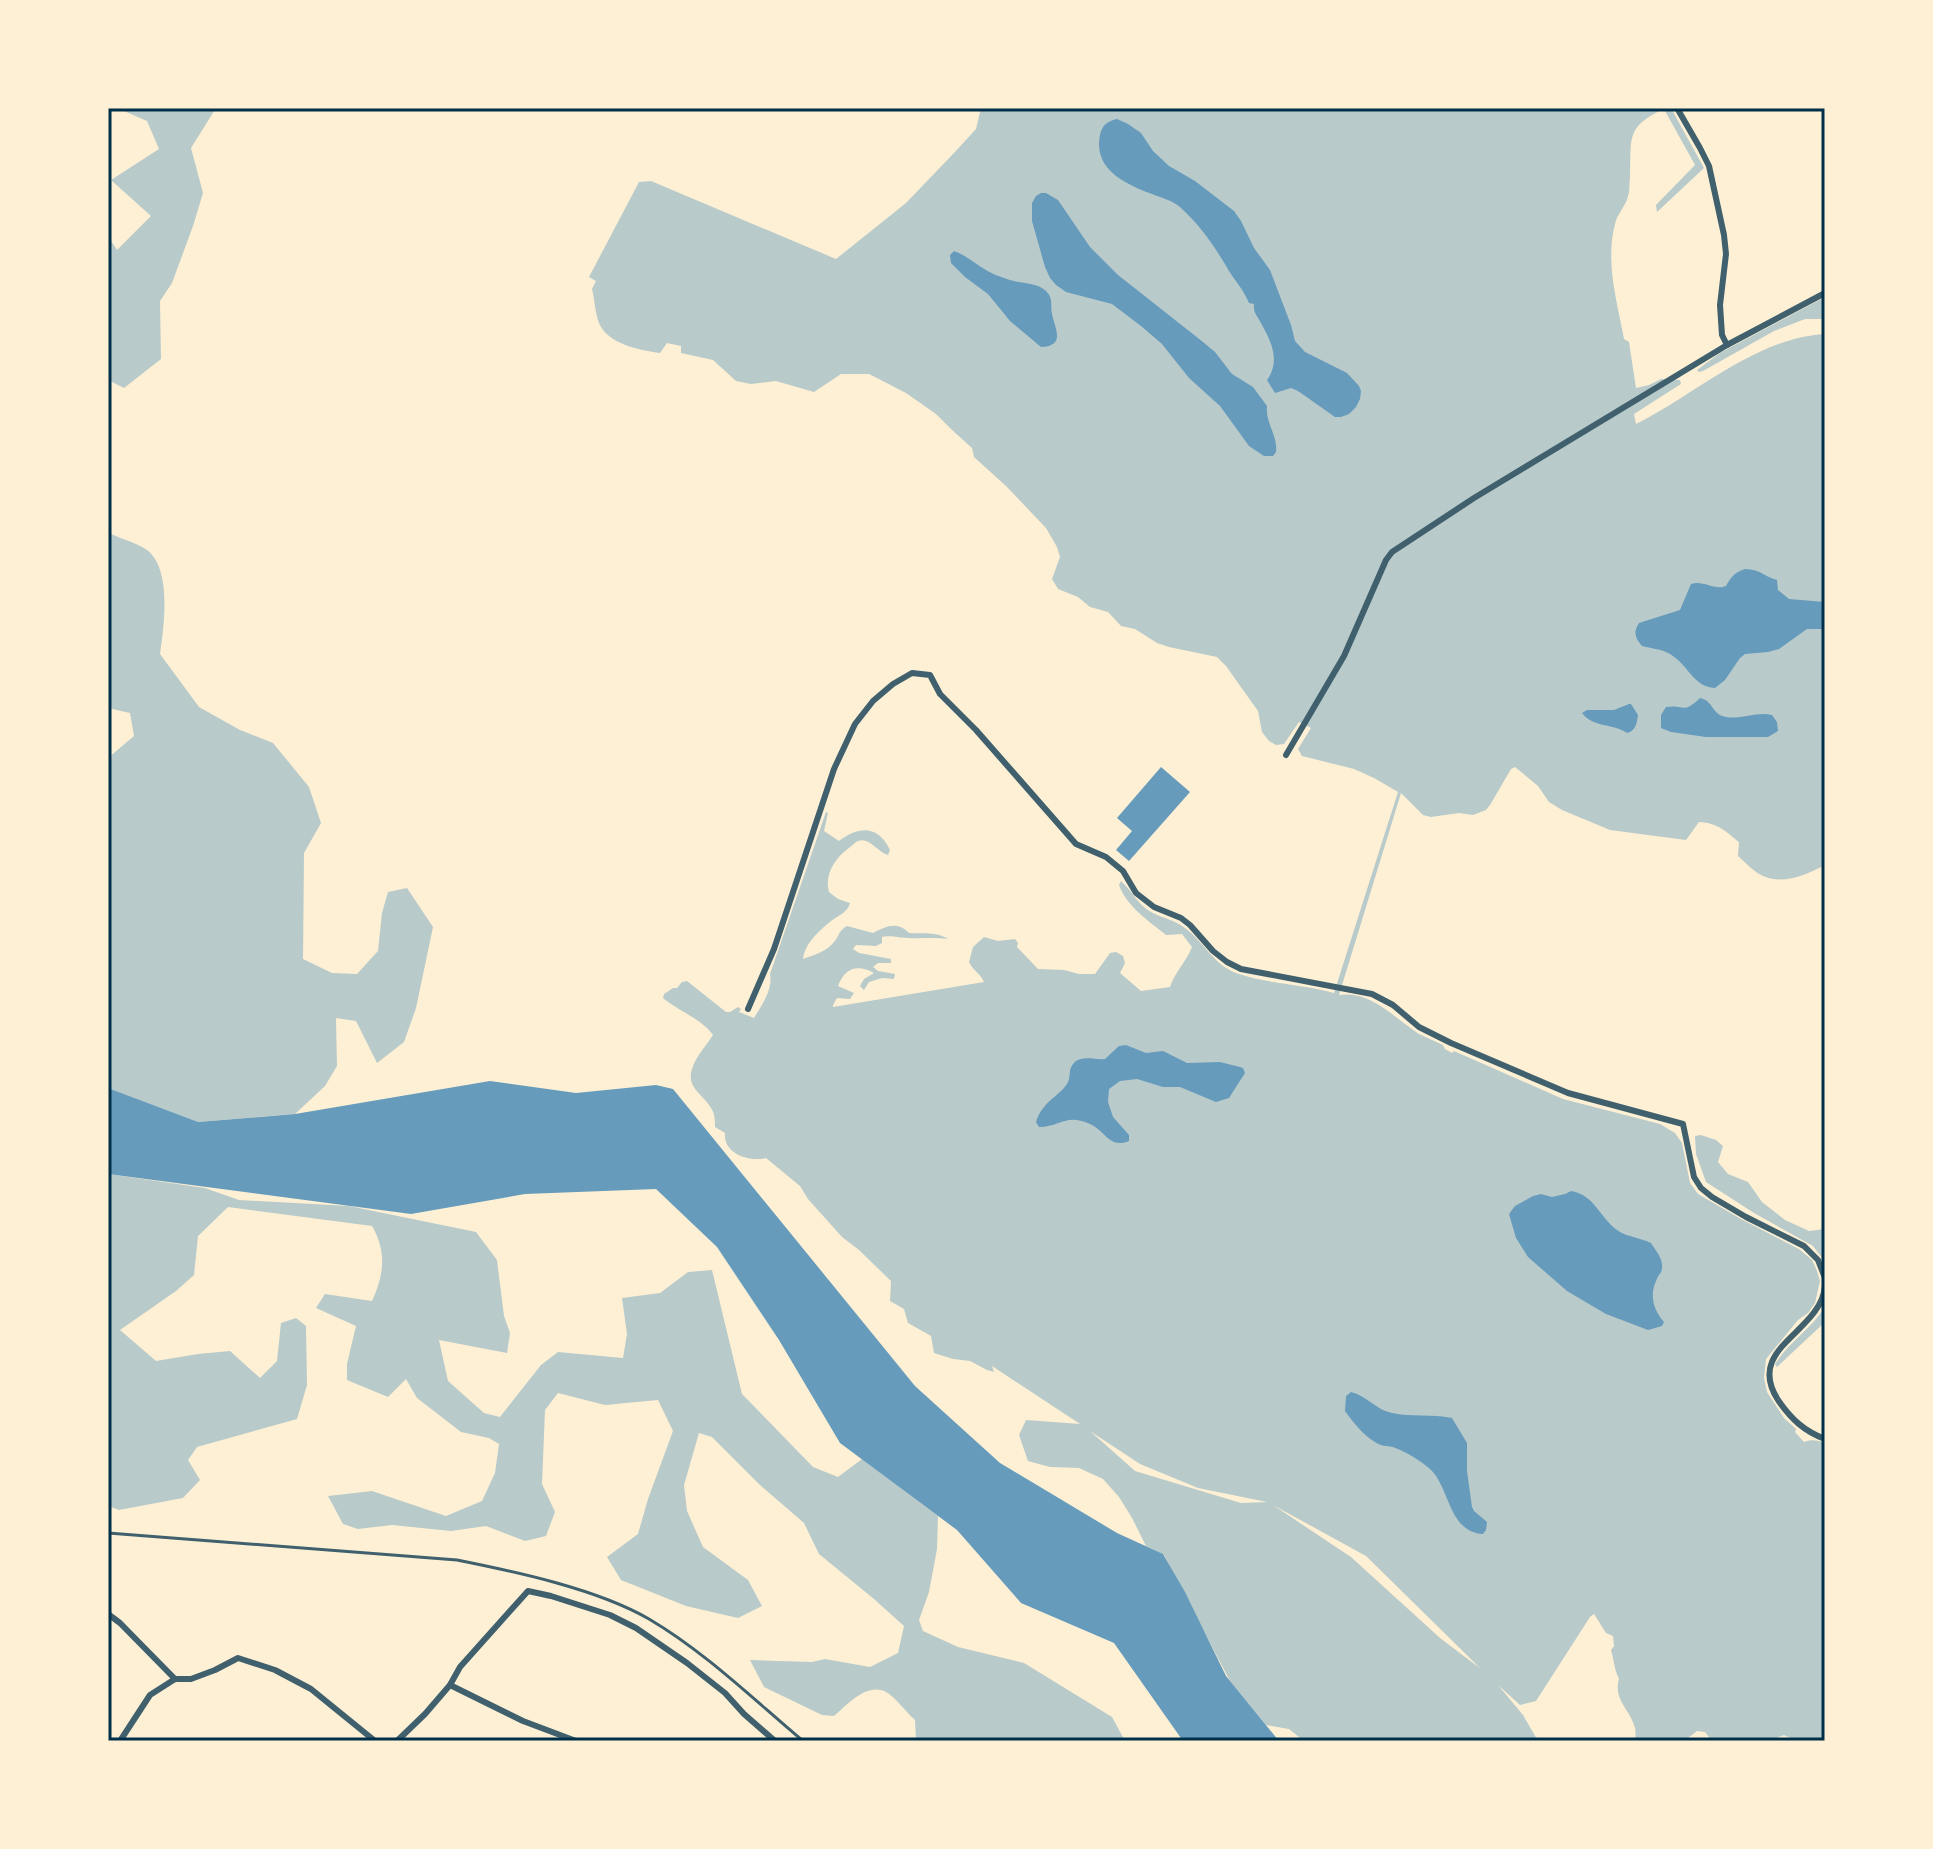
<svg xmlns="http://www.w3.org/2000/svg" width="1933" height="1849" font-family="Signika,sans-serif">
<rect width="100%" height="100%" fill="#fdf0d5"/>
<g fill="#b9caca" fill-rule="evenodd">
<polygon points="117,108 216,108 191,148 203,193 193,226 172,283 160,301 161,359 124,388 108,380 108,236 117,250 151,216 111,180 159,149 147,121"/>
<path d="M981,108h690l33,60 -47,44 -1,-7 39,-40 -31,-56c-40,18 -32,31 -34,69 -1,6 0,13 -2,18 -2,10 -11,18 -13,28 -10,38 2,77 9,115l5,3 7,46 13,-3 12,-6 19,1 1,4 -47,30 2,10c60,-30 119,-86 189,-90v531c-19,10 -41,20 -62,11 -9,-4 -17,-13 -25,-20l1,-14c-13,-10 -20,-19 -40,-20l-13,18 -76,-10 -48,-20 -13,-8 -11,-16 -23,-19 -4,2 -21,36 -4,5 -13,5 -14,-2 -28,4 -8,-2 -22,-22 -62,202c32,-5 55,23 80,39 8,4 16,7 24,11l2,4 7,4 2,-2 109,48 97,25 15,9 7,10 8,40 8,11 43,25 58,30 13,11 5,11 3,10 -5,22 -7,10 -10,7 -32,39 -2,19 3,14 17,26 12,11 -1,3 9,10c7,-3 14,-2 21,1v298h-28l-13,-6 -16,6h-56l-7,-9 -8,-1 -13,10h-48c-1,-4 0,-9 -1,-13 -5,-19 -22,-28 -16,-49 -5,-10 -5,-19 -8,-29l3,-4 -1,-10 -7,-3 -12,-19 -4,3 -54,84 -16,4 -22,-20 25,30 15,26h-234l-15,-12 -23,-4 -36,-44 -66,-126 -18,-9 -14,-28 -13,-21 -16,-18 -24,-11 -29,-1 -22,-6 -9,-26 7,-15 54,4 -88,-58 2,6 -7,-2 -17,-9 -17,-2 -19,-6 -3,-17 -23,-13 -4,-14 -14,-8 1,-20 -32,-31 -17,-13 -34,-38 -8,-13 -34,-28c-17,4 -43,-4 -41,-25l-10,-6c0,-7 0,-13 -4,-19 -8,-14 -25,-20 -19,-39 4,-13 14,-23 21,-34 -11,-16 -35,-24 -50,-37l1,-4 9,-6h4l5,-6 5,-1 39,31h4l8,-5 3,2 -2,3 15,6c8,-13 19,-29 16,-44l56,-162 2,1 -4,18 15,10c20,-15 39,-16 51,9l-2,5c-9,-3 -14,-11 -22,-14 -8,-3 -12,3 -17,7 -14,10 -25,27 -20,44l9,7 12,4c-3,10 -11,12 -19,18 -12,10 -26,22 -28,38 11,-4 23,-7 31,-17 6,-7 4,-11 13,-16l26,7c13,-7 25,-12 36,0 13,1 27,-2 39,6 -14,-2 -27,0 -40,-1 -11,0 -15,-3 -26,-1v6l-6,3 -20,-1 -3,4 6,4 32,6v4h-13l-5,4 5,4 17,3 -1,5 -12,-1 -13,4 -5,8 -4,-4 4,-7 10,-6c-17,-9 -29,-5 -36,13l16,7 -4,6 -13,-1 -4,7v2l151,-25c-3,-8 -10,-10 -15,-20l4,-15 11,-10 14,4 17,-2 3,4 -1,4 21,22 26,1 15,4h16l15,-21 6,-1 7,4 2,7 -5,10 21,18 29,-4c5,-15 16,-25 22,-40l-10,-13 -16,1c-17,-14 -39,-28 -47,-50l2,-4c11,10 17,24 30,31 11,6 24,8 34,16 19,14 28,36 51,45 31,11 66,11 98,20l64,-201 -24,-14 -20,-9 -52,-13 -4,-7 13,-21 -12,-6 -15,22 -8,1 -7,-4 -7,-9 -4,-21 -32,-45 -9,-9 -48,-10 -12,-4 -22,-14 -14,-3 -13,-14 -18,-5 -12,-10 -20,-8 -6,-10 8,-22 -3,-10 -11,-19 -40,-42 -32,-29 -2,-9 -20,-18 -16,-16 -30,-21 -37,-19h-28l-27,18 -38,-11 -25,3 -15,-3 -23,-21 -32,-7v-7l-14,-3 -7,10c-20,-3 -48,-8 -59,-26 -6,-10 -6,-27 -9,-38l4,-8 -7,-4 50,-95 12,-1 185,78 70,-56 48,-50 22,-24zM1090,1431l50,33 58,24 69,14 -26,1 -106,-32zM1273,1505l93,51 115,113 -41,-31 -89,-81z"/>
<polygon points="1825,297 1825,319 1805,319 1774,331 1703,371 1699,372 1697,370 1720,353"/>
<path d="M111,534c11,5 26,9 36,16 25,19 17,76 13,104l39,53 41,23 33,13 36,44 12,36 -17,30 -1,106 29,14 25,1 21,-23 4,-38 6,-21 19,-4 26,39 -17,81 -12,34 -27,21 -21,-42 -20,-3 1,48 -12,20 -30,28 -98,8 -89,-34v-330l26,-22 -4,-23 -22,-5v-173z"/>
<polygon points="1701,1135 1716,1140 1723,1146 1718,1162 1728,1174 1748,1182 1762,1202 1785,1220 1809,1231 1825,1229 1825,1262 1813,1246 1754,1213 1706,1182 1696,1154 1695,1136"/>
<path d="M108,1174l97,14 34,12 110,6 127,26 21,28 7,56 6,17 -3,20 -68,-13 9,41 36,32 16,4 41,-52 17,-13 65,6 4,-24 -5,-36 38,-5 28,-21 24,-2 30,124 71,73 25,10 24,-18 76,57 -1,33 -8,43 -10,28 4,11 35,16 66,16 88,54 13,24h-209l-1,-21c-8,-7 -21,-24 -29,-28 -19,-10 -39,13 -52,24l-12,-1 -58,-28 -14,-27 62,2 13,-3 45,8 28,-14 6,-27 -30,-27 -55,-45 -15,-31 -44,-38 -48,-48 -13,-4 -15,52 3,26 16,36 45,33 14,26 -24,12 -52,-12 -65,-26 -14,-23 31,-23 10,-35 25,-68 -15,-31 -53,5 -47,-12 -13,17 -3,74 13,28 -9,24 -21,5 -39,-15 -35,5 -59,-6 -34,4 -15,-5 -15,-28 44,-5 74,25 36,-15 13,-28 4,-29 -10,-6 -28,-6 -44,-34 -11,-19 -18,18 -41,-17v-16l9,-38 -40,-18 9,-14 47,7c12,-26 15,-49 0,-75l-144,-19 -30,29 -4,39 -18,16 -56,39 36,31 42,-7 32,-3 30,27 17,-17 4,-38 15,-5 10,8 1,59 -10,34 -100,28 -9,13 12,20 -17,18 -64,12 -11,-4z"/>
<path d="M1825,1307v15l-48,45 -2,-3c14,-22 36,-35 50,-57z"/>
</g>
<g fill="#669bbc">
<path d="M1117,119l11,5 13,9 12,18 16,15 26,15 39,30 7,10 13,27 16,22 21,55 4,16 10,11 42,21 12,13 2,5 -1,8 -4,8 -7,7 -8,3h-6l-37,-26 -7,-3 -16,5 -8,-13c14,-19 4,-39 -6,-57 -4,-8 -8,-10 -7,-19l-5,-1c-6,-14 -13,-21 -20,-32 -14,-24 -28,-45 -49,-64 -9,-7 -18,-9 -28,-13 -27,-10 -59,-25 -52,-59 2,-10 8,-14 17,-16z"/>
<path d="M1041,193h5l12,7 32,47 28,28 85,67 12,10 17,22 21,13 14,19c-2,17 11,29 9,46l-3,4h-9l-15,-10 -29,-40 -31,-28 -27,-34 -21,-18 -29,-22 -46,-12 -10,-7 -6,-7 -5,-11 -13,-46v-18l4,-7z"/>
<path d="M954,251c11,4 18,10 27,16 9,6 19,10 29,13 12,4 26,2 36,11 8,8 4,14 6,23 3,15 14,32 -11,33l-31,-26 -22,-27 -23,-17 -14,-14 -1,-8z"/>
<path d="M1745,569c17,1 18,7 32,11l1,10 11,9 36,3v27h-18l-28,20 -11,3 -23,2 -5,4 -15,22 -10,8c-21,-1 -26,-21 -42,-32 -9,-7 -20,-7 -31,-10 -7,-8 -9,-14 -3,-23l41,-13 11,-26c13,-4 23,7 35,2 5,-9 9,-14 19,-17z"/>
<path d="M1700,698c14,3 11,16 26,19 15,3 30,-6 46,-2l5,7 1,9 -10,6h-62l-35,-5 -10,-4v-13l5,-8c20,-3 16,8 34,-9z"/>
<path d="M1629,704h2l7,11c-1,7 -2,16 -11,18 -14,-10 -34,-5 -45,-20l5,-3h27z"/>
<polygon points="1161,767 1190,792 1129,861 1116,850 1132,831 1117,818"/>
<path d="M1126,1045l20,8 17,-2 24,12 33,-1 20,5 3,1 2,5 -16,25 -13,4 -36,-15h-17l-26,-8 -17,2 -11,8 -1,13 5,15 16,18v6c-20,8 -23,-10 -39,-17 -25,-11 -29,3 -51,3l-3,-5c7,-22 25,-26 32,-40 3,-7 0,-13 6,-19 8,-8 20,-3 31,-4l14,-13z"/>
<polygon points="490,1081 576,1093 656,1085 673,1089 915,1386 1000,1463 1117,1533 1163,1554 1185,1592 1226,1676 1279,1741 1183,1741 1114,1643 1021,1603 957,1530 840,1443 779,1340 717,1247 656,1189 525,1194 411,1214 108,1174 108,1088 198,1122 295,1114"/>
<path d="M1571,1191c25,4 29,29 49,41 9,5 21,6 31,11 4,7 12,15 11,24 0,7 -3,6 -5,12 -8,15 -4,31 7,43l-2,4 -14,4 -42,-16 -39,-23 -39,-34 -12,-19 -7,-24 6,-8 18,-10 8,-2 11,3 13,-3z"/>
<path d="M1351,1392c15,3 25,18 41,21 19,4 40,1 60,5l15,25v28l5,36 2,4 13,11 -1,8 -3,4c-35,-2 -33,-47 -53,-65 -10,-9 -24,-17 -37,-22 -6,-1 -13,-1 -18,-5 -11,-6 -23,-21 -30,-31l1,-15z"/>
</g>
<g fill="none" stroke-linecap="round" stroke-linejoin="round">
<path stroke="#3f606c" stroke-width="3" d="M108,1533l349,27c60,12 140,29 192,59 56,33 104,80 154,122"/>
<g stroke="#3f606c" stroke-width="6">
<polyline points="1677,108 1700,148 1709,166 1724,235 1726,254 1720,305 1722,335 1727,345 1825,293"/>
<polyline points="1286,755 1344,656 1386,560 1392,552 1474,498 1727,345"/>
<polyline points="748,1009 774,949 834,769 855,724 873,701 893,684 912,673 930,675 940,694 976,730 1076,844 1106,857 1123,871 1136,893 1154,907 1181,918 1190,925 1213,951 1227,962 1241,969 1372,994 1393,1005 1419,1027 1451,1043 1568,1093 1683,1124 1694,1177 1701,1188 1712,1197 1746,1217 1804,1246 1818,1260 1825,1278"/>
<path d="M1825,1286c-4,47 -81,61 -47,114 13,19 26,31 47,39"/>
<polyline points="108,1614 120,1623 175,1679"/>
<polyline points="450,1685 523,1721 576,1741"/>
<polyline points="120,1741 150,1695 175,1679 191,1679 215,1670 238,1658 275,1670 311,1689 375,1741"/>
<polyline points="397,1741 425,1714 450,1685 460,1667 528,1591 551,1596 610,1615 636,1628 687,1663 725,1693 744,1714 775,1741"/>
</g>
</g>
<rect width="1933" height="1849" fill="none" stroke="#fdf0d5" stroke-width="220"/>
<rect x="110" y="110" width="1713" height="1629" fill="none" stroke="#003049" stroke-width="3"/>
</svg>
